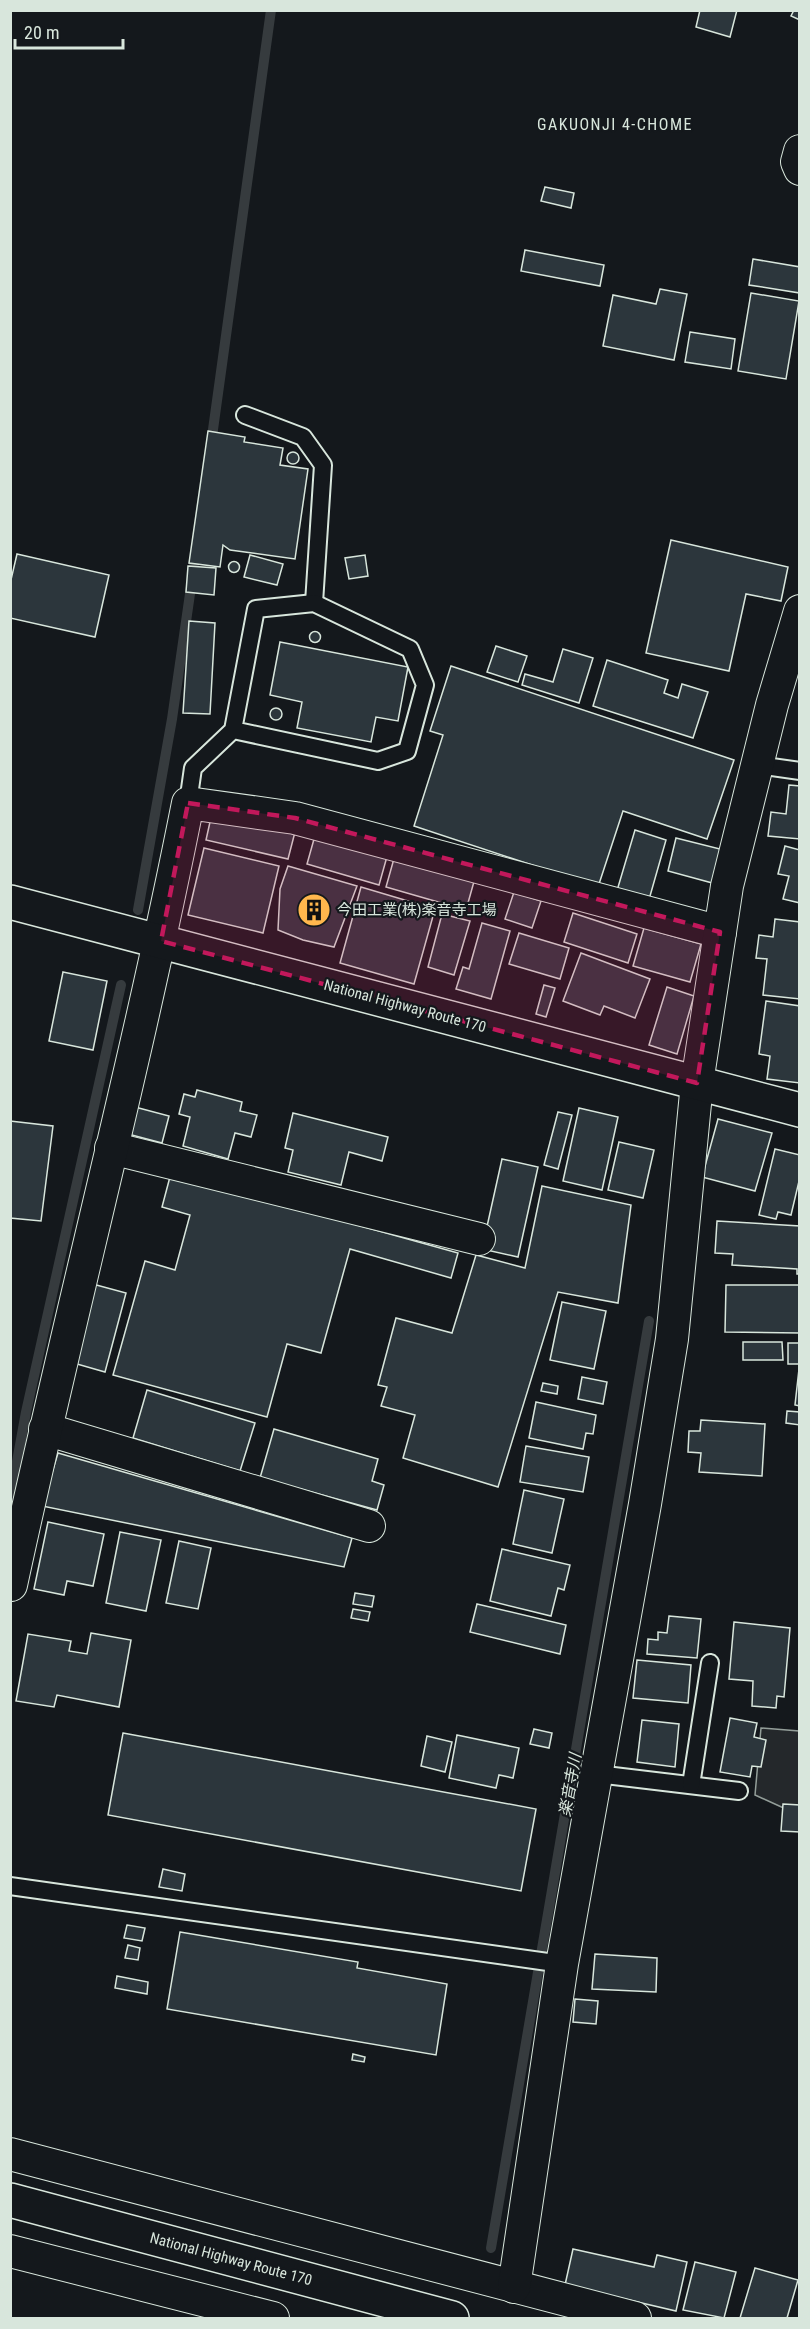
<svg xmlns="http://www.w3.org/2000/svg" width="810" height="2329" font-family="'Roboto Condensed','Noto Sans JP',sans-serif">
<rect width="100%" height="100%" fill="#14181c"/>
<polygon fill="#24282b" stroke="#939e99" stroke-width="1.5" points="761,1728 799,1731 799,1815 755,1795"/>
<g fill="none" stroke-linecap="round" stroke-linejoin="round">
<g stroke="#363b3e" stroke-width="10">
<polyline points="211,444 271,10"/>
<polyline points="138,910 172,719 196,552"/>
<polyline points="10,1500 26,1412 121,985"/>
<polyline points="491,2248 649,1321"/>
</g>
</g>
<g fill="#2c363c" stroke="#d8e6dc" stroke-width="1.5">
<polygon points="700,10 737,10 730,37 696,27"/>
<polygon points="794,10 800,10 800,20 791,16"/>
<polygon points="545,187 574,193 571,208 541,201"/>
<polygon points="525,250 604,265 600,286 521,271"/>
<polygon points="753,259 800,267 800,293 749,285"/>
<polygon points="660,289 687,294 674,360 603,346 613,295 656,304"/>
<polygon points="751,293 799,301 786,379 738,371"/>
<polygon points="690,332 735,339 731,369 685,362"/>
<polygon points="208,431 245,437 244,442 283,448 280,465 308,469 295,559 230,550 223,545 220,567 189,563"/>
<circle cx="293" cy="458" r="6"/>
<polygon points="671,540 788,567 781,601 746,594 729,671 646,653"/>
<polygon points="17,554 109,575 95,637 10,618 10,584"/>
<polygon points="250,555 283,564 277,585 244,577"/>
<polygon points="365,555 368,576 349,579 345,558"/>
<circle cx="234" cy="567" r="5.5"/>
<polygon points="188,566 216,568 214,595 186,592"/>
<polygon points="189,621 215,623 210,714 183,713"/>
<circle cx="315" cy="637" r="5.5"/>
<polygon points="280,642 408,667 398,721 376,717 371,742 297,728 302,702 270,695"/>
<polygon points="496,646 527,656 518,682 487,672"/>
<polygon points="563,649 593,658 579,703 522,685 525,674 553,682"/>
<polygon points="607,660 668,680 664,693 678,698 682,684 708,692 693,738 593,706"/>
<polygon points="451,666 734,760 707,839 623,811 598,887 414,826 443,735 430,731"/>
<circle cx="276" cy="714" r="6"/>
<polygon points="789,785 800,786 800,839 768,836 771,812 786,814"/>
<polygon points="212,813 295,832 288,859 206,840"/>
<polygon points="635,830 666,840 648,903 616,894"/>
<polygon points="316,832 388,853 379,885 307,864"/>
<polygon points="676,838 724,850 716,884 668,871"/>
<polygon points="785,846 800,850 800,903 783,899 789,876 778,874"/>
<polygon points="204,848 279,866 263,933 188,915"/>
<polygon points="395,855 475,878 466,910 386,887"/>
<polygon points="288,866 357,886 334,947 303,940 278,930 280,889"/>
<polygon points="361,887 435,909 414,984 340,963"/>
<polygon points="514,892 541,901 532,928 505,919"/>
<polygon points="573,913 637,934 628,963 564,942"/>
<polygon points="442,914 470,921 454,975 428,967"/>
<polygon points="775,919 800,922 800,999 763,995 767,959 756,958 759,935 773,937"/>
<polygon points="482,923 510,931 491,999 456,989 463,967 469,969"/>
<polygon points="644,928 701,944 690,982 633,966"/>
<polygon points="519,933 569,948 560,979 509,964"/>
<polygon points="581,953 650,979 635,1018 604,1006 600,1015 563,1001"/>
<polygon points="63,972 107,981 93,1050 49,1041"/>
<polygon points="544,985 555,988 546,1017 536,1014"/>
<polygon points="667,987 694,996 677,1054 649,1045"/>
<polygon points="766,1001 800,1006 800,1083 767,1079 770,1056 759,1054"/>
<polygon points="197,1090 242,1102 240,1111 257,1115 251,1137 235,1133 228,1159 183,1146 190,1117 179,1114 184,1094 195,1097"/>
<polygon points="135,1107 169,1116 162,1143 128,1134"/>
<polygon points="579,1108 618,1117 602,1190 563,1181"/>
<polygon points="558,1112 572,1115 558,1169 544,1165"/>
<polygon points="293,1113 388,1137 382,1161 349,1152 341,1185 288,1172 293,1150 285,1148"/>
<polygon points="718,1119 772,1133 755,1191 702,1177"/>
<polygon points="10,1121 53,1126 41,1221 10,1218"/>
<polygon points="619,1142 654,1150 643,1198 608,1190"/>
<polygon points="775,1149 800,1155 800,1177 791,1215 778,1212 776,1219 759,1215"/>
<polygon points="502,1159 538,1167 518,1257 482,1249"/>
<polygon points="171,1173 458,1253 451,1278 350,1249 321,1353 287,1344 267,1417 113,1375 145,1261 175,1270 190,1215 162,1207"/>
<polygon points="542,1186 631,1205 618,1303 558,1292 498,1487 403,1458 415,1415 381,1406 387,1387 378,1385 396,1318 452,1333 476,1255 525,1268"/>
<polygon points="717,1221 800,1226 800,1274 797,1274 797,1269 732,1265 733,1254 715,1253"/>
<polygon points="89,1283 126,1293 105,1372 70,1362"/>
<polygon points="726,1285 800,1285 800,1333 725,1332"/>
<polygon points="562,1302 606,1311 594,1369 550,1360"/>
<polygon points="743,1342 782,1342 783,1360 743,1360"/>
<rect x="788" y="1343" width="12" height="21"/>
<polygon points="799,1369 800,1369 800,1406 795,1405"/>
<polygon points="582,1377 607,1382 603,1404 578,1399"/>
<polygon points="543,1383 558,1386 557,1394 541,1391"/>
<polygon points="147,1390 255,1423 240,1471 133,1438"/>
<polygon points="536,1402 596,1415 593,1434 586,1433 583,1449 529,1438"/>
<polygon points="787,1411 800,1412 800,1425 786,1423"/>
<polygon points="701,1420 765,1424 762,1476 699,1472 701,1453 688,1452 689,1431 700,1431"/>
<polygon points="274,1429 378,1459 372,1481 384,1485 377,1510 260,1478"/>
<polygon points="526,1446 589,1457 583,1492 520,1482"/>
<polygon points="58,1453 352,1538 344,1567 42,1506"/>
<polygon points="524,1490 564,1499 552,1553 513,1544"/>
<polygon points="48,1522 104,1534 93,1586 67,1581 64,1595 34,1589"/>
<polygon points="120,1532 161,1540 146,1611 106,1603"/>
<polygon points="179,1541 211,1548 198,1609 166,1603"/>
<polygon points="502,1549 570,1565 564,1590 558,1588 551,1616 490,1601"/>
<polygon points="355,1593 374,1596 372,1607 353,1604"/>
<polygon points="477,1604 566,1625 560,1654 470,1632"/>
<polygon points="353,1609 370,1612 368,1621 351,1618"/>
<polygon points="669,1616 701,1619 697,1658 647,1654 648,1639 658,1640 658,1632 667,1633"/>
<polygon points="734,1622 790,1628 784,1697 777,1696 776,1708 752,1706 753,1681 729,1679"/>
<polygon points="91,1633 131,1640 119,1707 57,1695 54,1707 16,1701 28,1634 71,1641 69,1651 87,1654"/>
<polygon points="637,1660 691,1665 688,1703 633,1698"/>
<polygon points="730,1718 757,1723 754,1737 766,1740 761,1767 752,1766 750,1777 720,1772"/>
<polygon points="642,1720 679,1724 675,1767 637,1762"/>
<polygon points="534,1729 552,1733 549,1748 530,1744"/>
<polygon points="123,1733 536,1809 521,1891 108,1815"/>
<polygon points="457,1735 519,1748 513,1778 499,1775 496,1788 449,1778"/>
<polygon points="427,1736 452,1742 445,1772 421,1766"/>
<polygon points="783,1804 800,1805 800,1832 781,1831"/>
<polygon points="163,1869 185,1874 182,1891 159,1887"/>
<polygon points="127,1925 145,1928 142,1941 124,1938"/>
<polygon points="180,1932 358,1962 357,1968 447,1984 436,2055 167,2009"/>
<polygon points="128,1945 140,1948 138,1960 125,1958"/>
<polygon points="595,1954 657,1958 656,1992 592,1989"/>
<polygon points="117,1976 148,1982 147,1994 115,1988"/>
<polygon points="575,1999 598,2001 596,2024 573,2022"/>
<polygon points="353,2054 365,2057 364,2062 352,2060"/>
<polygon points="573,2249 654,2267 657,2255 687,2262 676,2311 565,2285"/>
<polygon points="695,2262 736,2272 724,2318 683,2310"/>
<polygon points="755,2268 798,2280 787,2318 740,2318"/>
</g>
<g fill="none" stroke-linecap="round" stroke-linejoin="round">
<defs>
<g id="lane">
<polyline points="245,415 303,437 323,465 314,603"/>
<polyline points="758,765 800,771"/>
<polyline points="188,803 193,768 233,730 378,761 407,751 425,685 410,649 314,603 256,609 233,730"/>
<polyline points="597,1774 739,1791"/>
<polyline points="691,1785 710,1663"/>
<polyline points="10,1886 562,1964"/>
</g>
<g id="street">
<polyline points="800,151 797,162 800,169"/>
<polyline points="111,1148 479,1239"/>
<polyline points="45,1429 369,1526"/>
<path d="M11,1585c56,-261 125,-519 177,-782l107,15 425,114"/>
<polyline points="10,2154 635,2318"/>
<polyline points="10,2251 273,2318"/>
<polyline points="514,2287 562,1964 645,1504 672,1339 697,1083 727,886 772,705 800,611"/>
</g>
<g id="highway">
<polyline points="10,902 800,1110"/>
<polyline points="10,2200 452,2318"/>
</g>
</defs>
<use href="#lane" stroke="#d8e6dc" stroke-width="20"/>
<use href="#street" stroke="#d8e6dc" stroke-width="34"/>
<use href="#highway" stroke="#d8e6dc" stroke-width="36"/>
<use href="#lane" stroke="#14181c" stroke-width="16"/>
<use href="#street" stroke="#14181c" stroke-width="32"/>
<use href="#highway" stroke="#14181c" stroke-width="33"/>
</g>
<path fill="#c2185b" fill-opacity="0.2" stroke="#c2185b" stroke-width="4.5" stroke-dasharray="12 8" stroke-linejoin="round" d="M188,803l107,15 425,114 -23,151 -536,-142z"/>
<defs>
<symbol id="building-disc" viewBox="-11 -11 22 22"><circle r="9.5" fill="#ffb74d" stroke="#14181c"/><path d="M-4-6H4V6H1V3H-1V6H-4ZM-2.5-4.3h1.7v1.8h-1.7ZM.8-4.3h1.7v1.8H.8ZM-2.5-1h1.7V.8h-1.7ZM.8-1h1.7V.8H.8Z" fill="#111"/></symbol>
</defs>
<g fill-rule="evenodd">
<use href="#building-disc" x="295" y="891" width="38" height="38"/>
</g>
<g text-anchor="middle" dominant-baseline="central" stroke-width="4.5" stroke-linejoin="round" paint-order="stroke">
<g font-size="15" fill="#d8e6dc" stroke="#14181c" text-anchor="start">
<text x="337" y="910">今田工業(株)楽音寺工場</text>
</g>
<g font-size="15" fill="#d8e6dc" stroke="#14181c">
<text transform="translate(405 1006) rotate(15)">National Highway Route 170</text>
<text transform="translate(231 2259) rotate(15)">National Highway Route 170</text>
</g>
<g font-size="16" letter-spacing="1.5" fill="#d8e6dc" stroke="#14181c">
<text x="615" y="124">GAKUONJI 4-CHOME</text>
</g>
<g font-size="16" font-style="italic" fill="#d8e6dc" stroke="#14181c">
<text transform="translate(570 1785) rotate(-80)">楽音寺川</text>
</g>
</g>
<rect width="810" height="2329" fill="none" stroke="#d8e6dc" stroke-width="24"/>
<path d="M15 39v9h108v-9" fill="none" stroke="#d8e6dc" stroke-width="3"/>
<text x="24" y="39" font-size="18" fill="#d8e6dc" stroke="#14181c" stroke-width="4.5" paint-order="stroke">20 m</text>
</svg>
